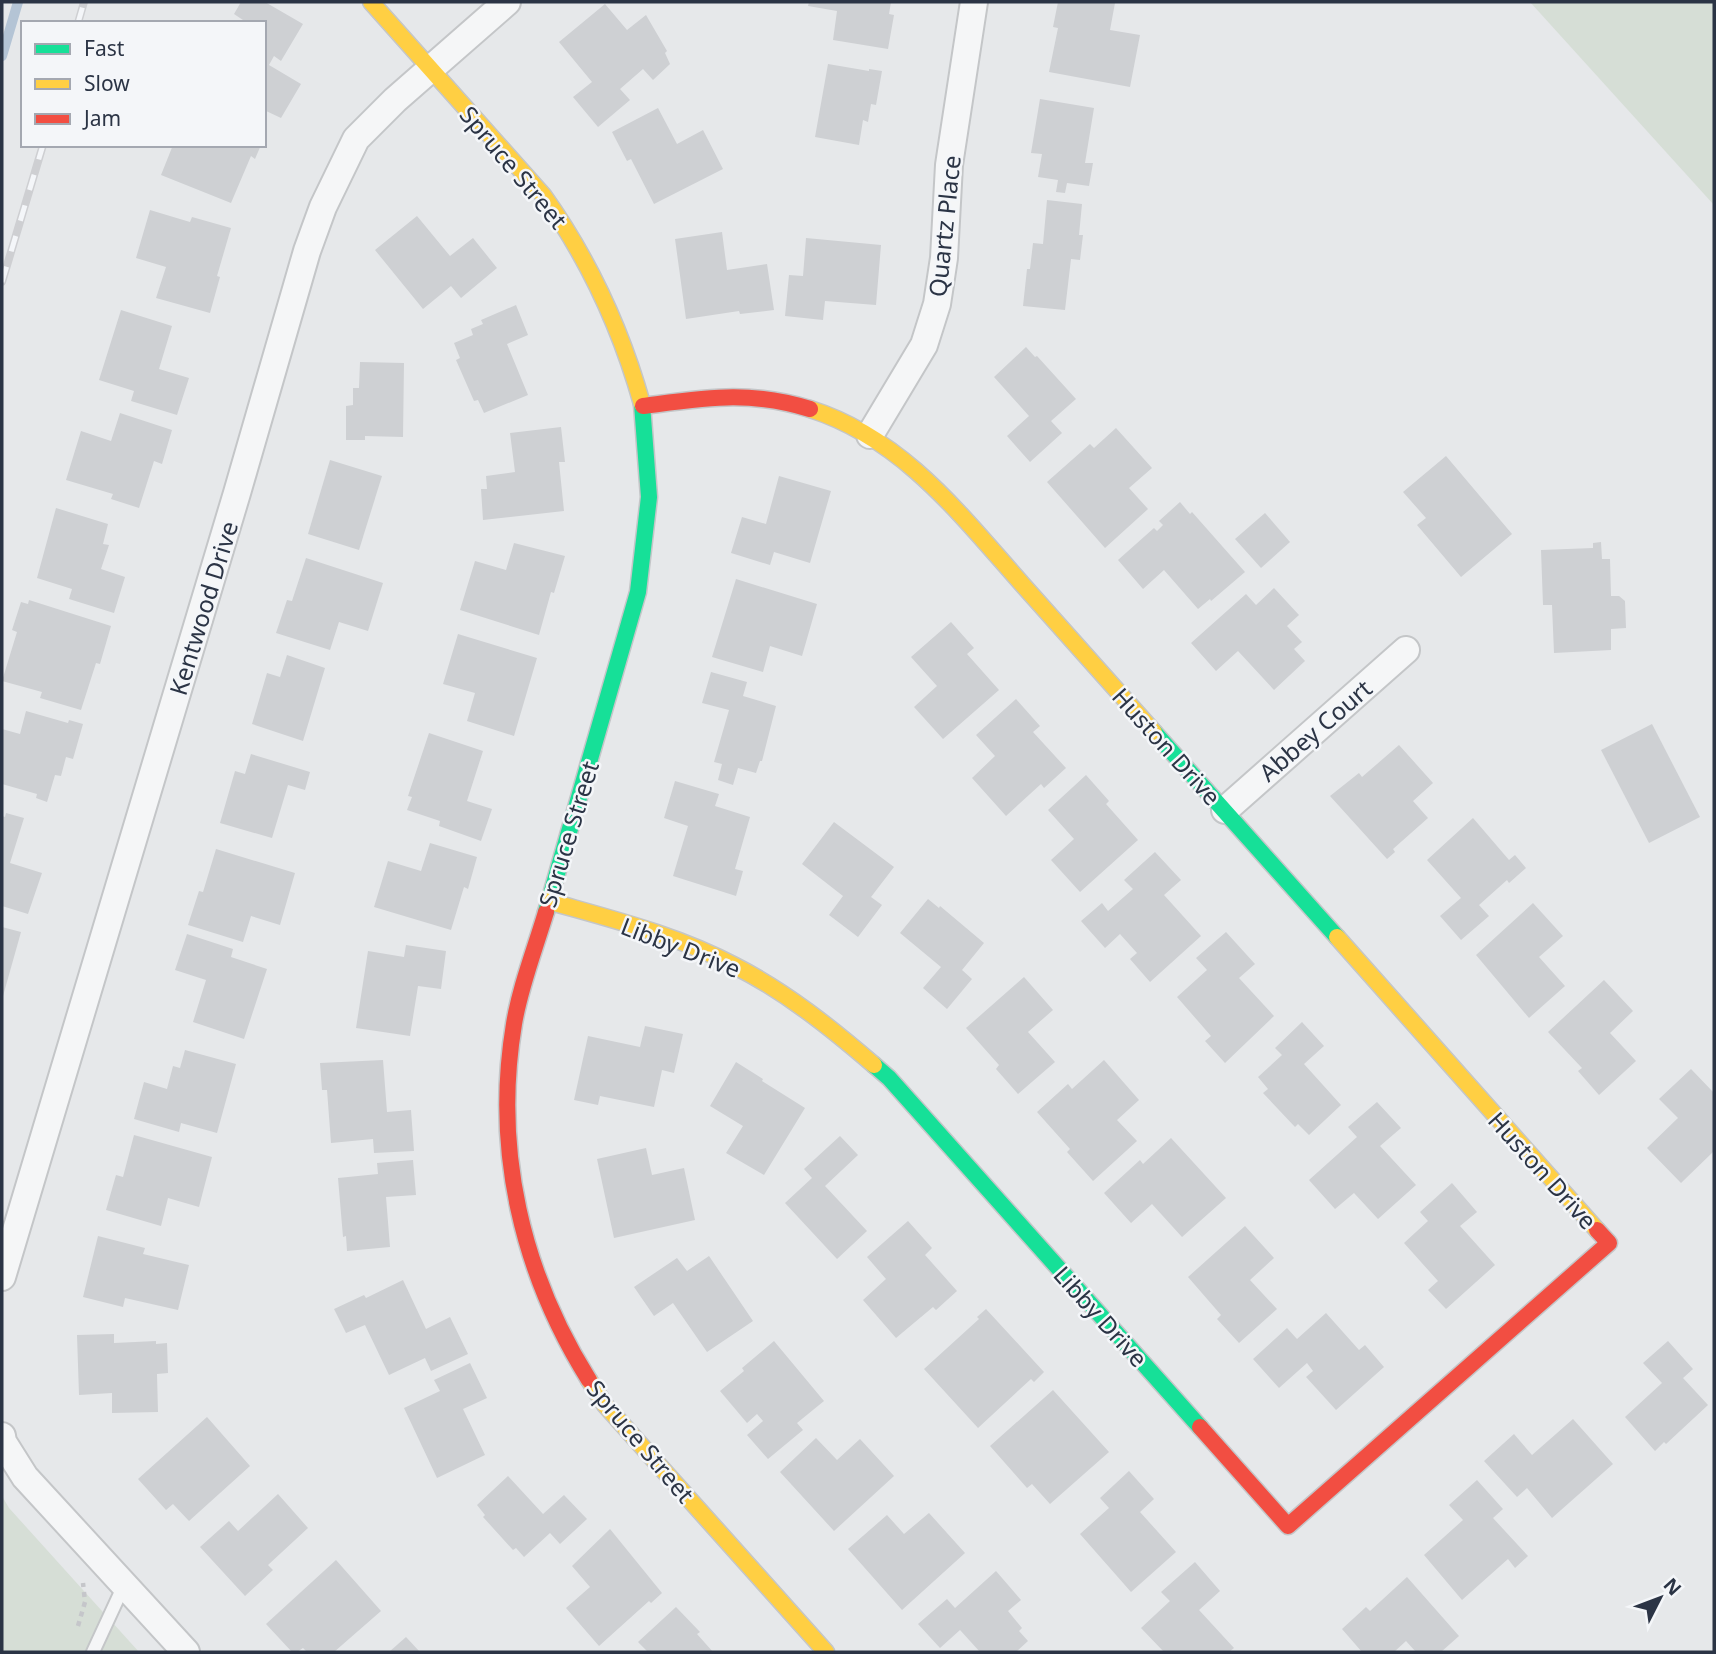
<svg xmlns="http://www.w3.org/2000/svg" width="1716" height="1654" font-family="'Noto Sans',sans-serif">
<rect width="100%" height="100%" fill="#e6e8ea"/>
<g fill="#d6ded6">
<polygon points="1530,2 1714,2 1714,205"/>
<polygon points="2,1496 9,1508 139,1652 2,1652"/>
</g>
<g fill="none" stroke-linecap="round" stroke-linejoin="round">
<polyline stroke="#b4c4d5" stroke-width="10" points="2,56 18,2"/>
</g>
<g fill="#ced0d3">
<polygon points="241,2 265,2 303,24 281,61 274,56 269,65 301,84 281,118 264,110 264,23 242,23 243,20 234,14"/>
<polygon points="809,2 891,2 889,14 894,15 888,49 833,40 837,11 808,6"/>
<polygon points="1058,2 1115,3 1110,30 1140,35 1130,87 1049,72 1058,28 1053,27"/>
<polygon points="605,4 627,30 646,15 667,51 665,53 670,64 653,80 643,69 620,89 630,100 598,127 573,97 592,82 559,42"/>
<polygon points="828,64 869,71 869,69 882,71 876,105 871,104 868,122 863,120 859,145 815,137"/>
<polygon points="1040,99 1094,108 1085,163 1093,163 1089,186 1067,183 1065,193 1056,192 1058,180 1038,177 1042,154 1031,153"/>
<polygon points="658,108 677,144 703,130 723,169 654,204 631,159 627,161 612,132"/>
<polygon points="173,145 207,146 261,145 255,159 251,156 231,203 161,175"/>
<polygon points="1047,200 1082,204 1079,235 1083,235 1080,260 1071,259 1065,310 1023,306 1027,269 1030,269 1033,243 1043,244"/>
<polygon points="150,210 190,222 192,217 231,228 217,276 220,277 210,313 156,298 166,267 136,258"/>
<polygon points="417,216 450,256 473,238 497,268 461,298 451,286 423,309 375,250"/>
<polygon points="722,232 727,270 767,264 774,310 740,314 739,311 686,319 675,239"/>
<polygon points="806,238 881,245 876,305 825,301 823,320 785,316 789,275 803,276"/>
<polygon points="516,305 528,335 507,344 528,395 484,413 478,400 474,401 456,360 460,358 454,343 473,335 471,329 483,324 481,320"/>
<polygon points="121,310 172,326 159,369 189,378 177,415 131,401 134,391 99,380"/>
<polygon points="1026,347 1035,357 1037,356 1076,399 1051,421 1062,433 1030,462 1007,436 1029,416 994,377"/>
<polygon points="360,362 404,363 403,437 365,436 365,440 346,440 346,406 353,405 353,388 359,388"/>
<polygon points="120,413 172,430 162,464 154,461 139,508 111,499 113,494 66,480 81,431 111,441"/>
<polygon points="561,427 565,462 559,462 564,511 483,520 481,489 487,489 486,476 515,472 510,433"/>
<polygon points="1116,428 1152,468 1129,488 1148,509 1105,548 1047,482 1090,444 1094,448"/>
<polygon points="1446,456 1512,534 1461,577 1417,525 1426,518 1403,492"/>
<polygon points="330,460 382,476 359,550 308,534"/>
<polygon points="779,476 831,491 810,563 774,552 770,565 731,553 742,517 766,524"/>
<polygon points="1180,502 1190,514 1192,512 1245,572 1211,601 1210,599 1198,609 1164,570 1143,589 1118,560 1154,528 1157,531 1163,525 1159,521"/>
<polygon points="56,508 108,524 103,544 109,545 101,569 125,577 114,613 69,599 72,589 37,578"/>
<polygon points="1265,513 1290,542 1261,568 1235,539"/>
<polygon points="1601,542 1602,559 1610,559 1611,596 1619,596 1625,601 1626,628 1611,629 1611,650 1554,653 1552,605 1543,605 1541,550 1593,548 1593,543"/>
<polygon points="514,543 565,556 554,593 551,592 539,635 460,610 475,561 506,570"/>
<polygon points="306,558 383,583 368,631 339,622 330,650 276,633 287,600 292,601"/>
<polygon points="736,579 817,604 802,656 770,646 763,672 712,657"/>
<polygon points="1274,588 1299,615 1287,626 1302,642 1294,649 1305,661 1274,690 1238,651 1216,671 1191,643 1246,594 1256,605"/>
<polygon points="29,600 111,626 100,664 96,663 81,710 40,698 42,692 2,681 17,632 12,630 21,602 28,604"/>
<polygon points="951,622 974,648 967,654 999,690 943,739 914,707 937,686 911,657"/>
<polygon points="458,634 537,658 514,736 467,721 475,693 443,684"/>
<polygon points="287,655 325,668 303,741 252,724 267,673 280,677"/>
<polygon points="711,672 747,682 743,696 776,706 762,761 760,761 756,773 738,768 733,785 718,780 722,764 714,762 729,710 702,703"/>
<polygon points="1016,699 1040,726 1033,732 1066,768 1044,788 1041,784 1006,816 972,778 995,756 976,735"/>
<polygon points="26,711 68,723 69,720 83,724 73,759 66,757 61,776 55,775 47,802 36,798 37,794 2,784 2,729 20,734"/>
<polygon points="1652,724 1700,817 1649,843 1601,750"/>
<polygon points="429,733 483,751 467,801 492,809 481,841 439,826 440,821 407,810 412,797 408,796"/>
<polygon points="1399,745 1433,783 1413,801 1428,818 1393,849 1395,852 1387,859 1330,796 1359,773 1362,777"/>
<polygon points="251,754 310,772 305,790 288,785 272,838 220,823 235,771 245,774"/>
<polygon points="1086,775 1109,801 1106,804 1138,840 1080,892 1051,860 1074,839 1048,810"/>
<polygon points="675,781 719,794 715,806 750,817 735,869 743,871 736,896 673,876 688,826 664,818"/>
<polygon points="6,813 24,818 10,863 42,873 28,914 2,906 2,816 5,817"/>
<polygon points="1473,818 1509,860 1515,855 1526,868 1509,883 1507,880 1479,905 1489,916 1461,940 1440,916 1461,898 1427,860"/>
<polygon points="834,822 894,867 871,897 882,905 858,937 829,915 843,896 802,864"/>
<polygon points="430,843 477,857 468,889 464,887 451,930 374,907 388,861 421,871"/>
<polygon points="216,849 295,873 280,925 251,916 243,942 188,925 199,891 203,892"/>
<polygon points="1155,852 1181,880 1164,895 1201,936 1150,982 1130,959 1137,953 1120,934 1105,948 1081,921 1102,903 1108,911 1133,889 1124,880"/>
<polygon points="928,899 939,908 940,906 984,943 962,970 972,979 947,1009 923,988 941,967 900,933"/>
<polygon points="1533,903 1563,936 1539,957 1565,986 1529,1018 1476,955"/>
<polygon points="2,927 21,932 3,996 2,996"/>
<polygon points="1226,932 1255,964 1239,978 1274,1016 1225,1063 1205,1041 1211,1036 1177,997 1207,970 1196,958"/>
<polygon points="187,934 233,949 231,957 267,969 244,1039 193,1022 206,980 175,970"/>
<polygon points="406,945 446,951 441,989 418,986 410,1036 356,1028 368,951 404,957"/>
<polygon points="1024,977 1053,1010 1028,1032 1055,1062 1018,1094 996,1069 999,1065 966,1028"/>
<polygon points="1604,980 1633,1011 1610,1033 1636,1061 1599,1095 1578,1071 1582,1068 1548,1032"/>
<polygon points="1302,1022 1324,1046 1304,1064 1341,1105 1309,1135 1298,1124 1295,1127 1263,1093 1268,1089 1258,1077 1282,1055 1275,1048"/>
<polygon points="645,1026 683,1034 674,1073 662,1070 654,1107 600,1096 598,1105 574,1100 588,1036 640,1047"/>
<polygon points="185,1050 236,1064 217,1133 181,1123 179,1132 134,1119 144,1082 167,1089 173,1066 180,1068"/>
<polygon points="383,1060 387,1112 411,1110 414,1151 374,1153 373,1139 331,1143 327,1090 322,1090 320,1063"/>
<polygon points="1104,1060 1139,1100 1117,1120 1137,1141 1093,1181 1067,1152 1070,1149 1037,1112 1068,1084 1072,1089"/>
<polygon points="736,1062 763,1079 762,1081 805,1108 764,1175 726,1153 743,1126 710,1106"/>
<polygon points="1691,1069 1714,1093 1714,1151 1681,1183 1647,1148 1678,1118 1659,1099"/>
<polygon points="1377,1102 1401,1128 1380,1146 1416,1185 1378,1219 1354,1193 1335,1209 1309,1180 1357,1137 1348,1127"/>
<polygon points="134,1135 212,1157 199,1207 168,1198 161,1226 106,1210 116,1175 123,1177"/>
<polygon points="840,1136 858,1155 825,1186 867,1231 837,1259 785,1203 812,1178 804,1169"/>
<polygon points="1171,1138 1226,1198 1182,1237 1152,1204 1131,1223 1104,1193 1140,1160 1143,1164"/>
<polygon points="646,1148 652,1175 684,1168 695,1220 614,1238 597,1159"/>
<polygon points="413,1160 416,1195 386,1197 390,1247 347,1251 346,1236 343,1237 338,1178 378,1174 377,1163"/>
<polygon points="1452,1183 1477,1212 1460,1226 1495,1265 1446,1309 1428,1290 1438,1281 1404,1243 1428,1221 1420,1212"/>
<polygon points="908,1221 932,1248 925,1255 957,1291 936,1310 933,1307 896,1338 863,1300 886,1279 867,1257"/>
<polygon points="1245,1226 1274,1258 1250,1280 1277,1309 1239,1343 1217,1319 1221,1315 1188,1277"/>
<polygon points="98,1236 145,1248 143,1254 189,1265 178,1310 125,1298 123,1307 83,1297"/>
<polygon points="709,1256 753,1321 707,1352 673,1303 654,1316 634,1287 677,1258 687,1271"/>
<polygon points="403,1280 426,1329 450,1317 468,1354 431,1371 425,1358 389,1375 365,1325 346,1333 334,1309 364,1295 366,1298"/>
<polygon points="986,1309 1044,1372 1034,1382 1031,1379 978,1428 924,1369 979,1319 977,1317"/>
<polygon points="1326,1313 1359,1350 1365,1345 1384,1367 1336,1410 1306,1377 1313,1371 1307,1363 1279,1388 1253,1359 1287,1328 1297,1339"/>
<polygon points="114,1334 114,1343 156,1341 156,1344 167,1343 168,1373 157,1374 158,1412 112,1413 112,1393 79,1395 77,1335"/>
<polygon points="774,1341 824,1401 797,1423 803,1430 768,1459 747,1435 763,1421 757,1414 747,1423 720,1391 744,1371 742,1368"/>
<polygon points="1668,1341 1693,1369 1683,1378 1708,1405 1666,1444 1664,1442 1655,1451 1625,1417 1662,1383 1643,1363"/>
<polygon points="470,1363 487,1398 463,1409 485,1455 437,1478 404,1408 440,1391 434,1380"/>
<polygon points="1053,1390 1109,1452 1050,1504 1032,1484 1027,1488 990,1446"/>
<polygon points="207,1417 250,1466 189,1521 173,1504 166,1510 138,1479"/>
<polygon points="1573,1419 1613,1464 1552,1518 1527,1488 1517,1497 1484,1461 1514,1434 1532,1455"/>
<polygon points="816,1438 837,1460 860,1439 894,1476 834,1531 780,1472"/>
<polygon points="1129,1471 1154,1499 1140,1512 1176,1552 1131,1592 1080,1534 1109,1508 1100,1498"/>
<polygon points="508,1476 543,1514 564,1495 587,1519 560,1544 550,1533 524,1557 516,1548 513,1550 483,1517 485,1515 477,1505"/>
<polygon points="1477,1480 1503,1509 1493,1518 1528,1556 1515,1568 1508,1559 1462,1600 1424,1555 1463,1520 1449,1505"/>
<polygon points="278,1494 308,1528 268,1565 273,1570 245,1596 200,1547 229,1521 238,1531"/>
<polygon points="929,1513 965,1553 902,1610 848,1549 887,1515 904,1534"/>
<polygon points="610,1529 662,1593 651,1603 649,1601 599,1646 566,1608 590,1587 572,1566"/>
<polygon points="336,1560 381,1611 334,1652 307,1652 303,1648 297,1652 292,1652 266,1624"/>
<polygon points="1195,1562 1220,1591 1199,1610 1234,1648 1229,1652 1164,1652 1141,1628 1170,1601 1161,1592"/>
<polygon points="996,1571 1021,1600 1008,1611 1022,1628 1019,1631 1028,1641 1016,1652 980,1652 960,1630 940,1648 918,1624 947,1599 955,1608"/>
<polygon points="1407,1577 1459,1636 1441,1652 1416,1652 1406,1641 1394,1652 1362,1652 1342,1629 1366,1607 1370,1611"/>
<polygon points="676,1607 700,1632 697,1634 713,1652 648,1652 638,1642"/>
<polygon points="406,1637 420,1652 389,1652"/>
</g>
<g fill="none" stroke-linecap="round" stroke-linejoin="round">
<defs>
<polyline id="lane" points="93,1652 124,1585"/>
<g id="street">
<polyline points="870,435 924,345 937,304 944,258 949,165 974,2"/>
<polyline points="1225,810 1406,650"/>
<polyline points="2,1277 237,493 307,251 323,207 356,139 395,100 507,2"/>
<polyline points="2,1436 3,1442 25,1477 186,1652"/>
</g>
<g id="fast">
<polyline points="1154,732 1337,937"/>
<polyline points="546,912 638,592 649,497 642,404"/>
<polyline points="874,1065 889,1078 1200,1427"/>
</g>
<g id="slow">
<path d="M371,2l172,193c45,63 78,134 99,209"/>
<path d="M810,409c92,29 150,105 212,175 44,49 88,98 132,148"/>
<path d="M548,901c63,18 129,34 187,65 51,26 96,62 139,99"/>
<polyline points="1337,937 1597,1230"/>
<polyline points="589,1380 605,1405 826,1652"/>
</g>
<g id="jam">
<path d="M643,406c62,-8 106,-16 167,3"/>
<path d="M546,912c-11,37 -26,75 -32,112 -21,126 8,249 75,356"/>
<polyline points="1200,1427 1288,1526 1609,1243 1597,1230"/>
</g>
</defs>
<use href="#lane" stroke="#c4c6c8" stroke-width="16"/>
<use href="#street" stroke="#c4c6c8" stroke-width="30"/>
<use href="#fast" stroke="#c4c6c8" stroke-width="19"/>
<use href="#slow" stroke="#c4c6c8" stroke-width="19"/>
<use href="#jam" stroke="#c4c6c8" stroke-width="19"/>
<polyline stroke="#c5c6ca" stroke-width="4.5" stroke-dasharray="5 5" stroke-linecap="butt" points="78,1626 85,1602 83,1583"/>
<use href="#lane" stroke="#f5f6f7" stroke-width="12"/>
<use href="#street" stroke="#f5f6f7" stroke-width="26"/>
<use href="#fast" stroke="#16e098" stroke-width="16"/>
<use href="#slow" stroke="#ffcf43" stroke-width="16"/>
<use href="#jam" stroke="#f24e42" stroke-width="16"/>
<defs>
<g id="rail">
<polyline points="78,23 84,2"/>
<polyline points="2,282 43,145"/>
</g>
</defs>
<use href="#rail" stroke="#cecfd2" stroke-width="8"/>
<use href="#rail" stroke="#f4f6f9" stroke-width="5" stroke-dasharray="16" stroke-linecap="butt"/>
</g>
<g text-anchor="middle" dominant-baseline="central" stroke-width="5" stroke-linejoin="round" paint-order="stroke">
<g font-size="24" fill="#2b3445" stroke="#f4f6f9">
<text transform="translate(514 167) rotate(50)">Spruce Street</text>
<text transform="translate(944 226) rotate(-84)">Quartz Place</text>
<text transform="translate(203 608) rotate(-73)">Kentwood Drive</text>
<text transform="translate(1315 730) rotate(-41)">Abbey Court</text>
<text transform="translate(1167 746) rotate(48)">Huston Drive</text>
<text transform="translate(568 834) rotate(-73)">Spruce Street</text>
<text transform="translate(681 947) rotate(21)">Libby Drive</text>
<text transform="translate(1543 1170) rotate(48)">Huston Drive</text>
<text transform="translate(1101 1316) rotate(48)">Libby Drive</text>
<text transform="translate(641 1441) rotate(50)">Spruce Street</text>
</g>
</g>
<rect width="1716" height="1654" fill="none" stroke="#2b3445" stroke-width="7"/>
<rect x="21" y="21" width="245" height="126" fill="#f4f6f9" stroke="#a4a8b1" stroke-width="2"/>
<rect x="35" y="44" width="35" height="10" fill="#16e098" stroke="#a4a8b1" stroke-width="2"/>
<text x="84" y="56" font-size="21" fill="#2b3445">Fast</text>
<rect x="35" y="79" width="35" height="10" fill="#ffcf43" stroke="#a4a8b1" stroke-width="2"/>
<text x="84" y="91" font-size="21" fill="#2b3445">Slow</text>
<rect x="35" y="114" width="35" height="10" fill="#f24e42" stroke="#a4a8b1" stroke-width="2"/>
<text x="84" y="126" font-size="21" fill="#2b3445">Jam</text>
<g transform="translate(1660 1598) rotate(48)" stroke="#f4f6f9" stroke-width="5" paint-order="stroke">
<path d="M0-5L12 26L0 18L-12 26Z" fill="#2b3445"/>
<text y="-10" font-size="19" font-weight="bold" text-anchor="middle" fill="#2b3445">N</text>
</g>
</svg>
